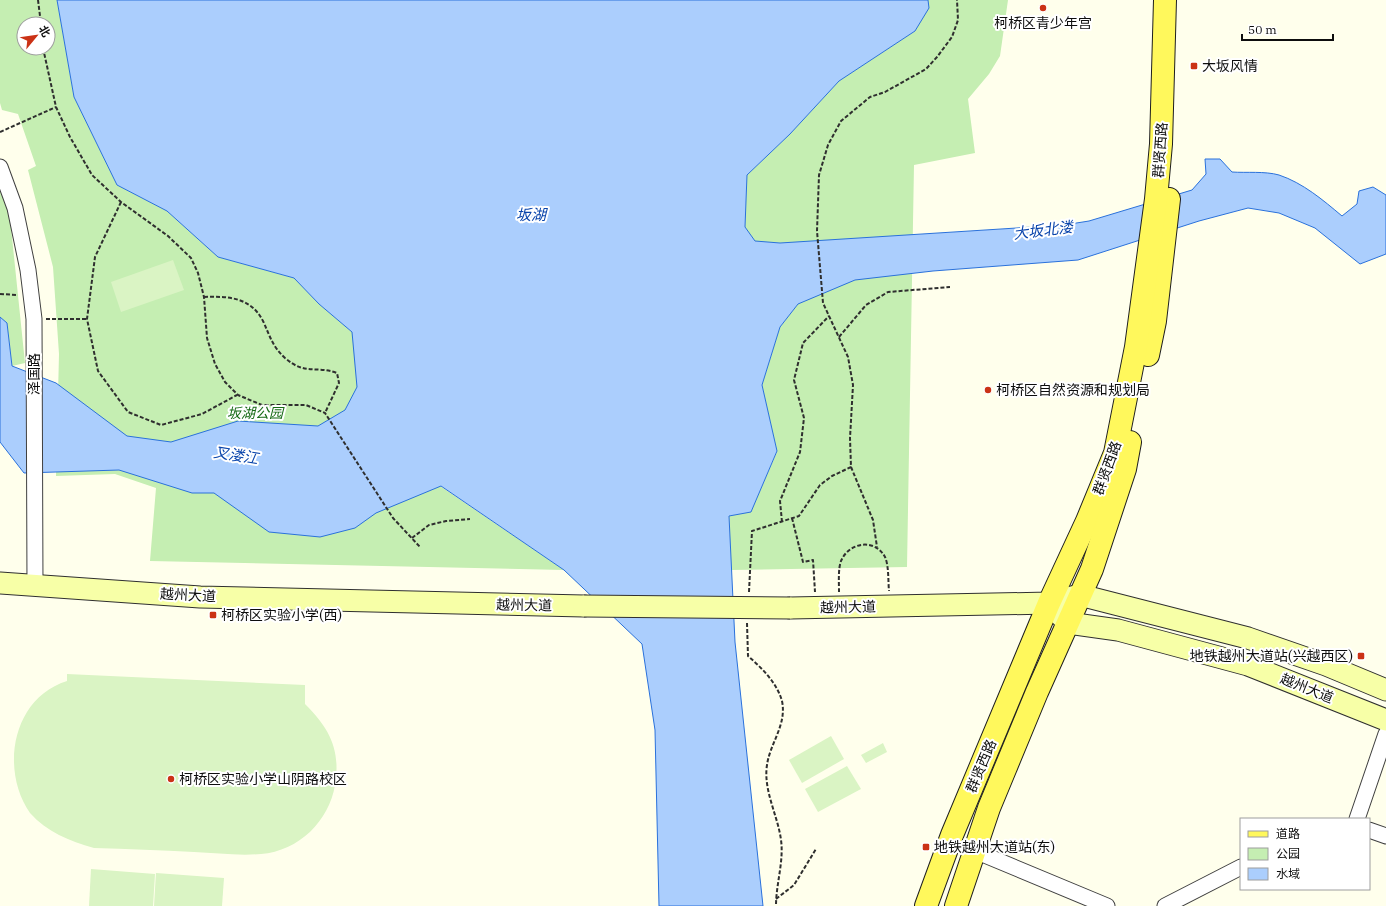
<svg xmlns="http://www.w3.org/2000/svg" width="1386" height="906" font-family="'IBM Plex Serif','Noto Sans SC',serif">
<rect width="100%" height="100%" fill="#ffffec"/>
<g fill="#c5eeb2" fill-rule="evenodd">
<path d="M0,0h57l17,97 43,88 50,26 51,46 76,21 25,26 33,28 88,154 124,84 -414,-9 6,-73 -41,-14 -59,2 3,-122 -6,-87 -25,-97 8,-4 -18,-52 -16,-4 -2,-7zM24,24h24v24h-24z"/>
<polygon points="926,0 1008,0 1000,56 989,74 968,99 975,153 914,165 907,567 731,570 729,516 751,511 777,452 762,385 780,327 798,304 745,227 747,175 790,134 839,81 915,31"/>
<polygon points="0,188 10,218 25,363 12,366 7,324 0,317"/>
</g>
<g fill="#daf4c4">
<polygon points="173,260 184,290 121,312 111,282"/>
<path d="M67,674l238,11v19c24,24 36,45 30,81 -6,36 -36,66 -74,69 -22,2 -45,-1 -67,-2 -33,-2 -67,-3 -100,-4 -25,-7 -47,-16 -64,-35 -30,-43 -18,-115 37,-132z"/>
<polygon points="831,736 844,759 802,783 789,760"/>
<polygon points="883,743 887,752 866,763 861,755"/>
<polygon points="847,766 861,789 818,812 805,789"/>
<polygon points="91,869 155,874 153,906 89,906"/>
<polygon points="156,873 224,878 222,906 154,906"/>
</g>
<path fill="#abcefd" stroke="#2a71db" d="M57,0h871l1,8 -14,23 -76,50 -49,53 -43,41 -2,52 10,14 25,2 284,-18 25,-4 103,-31 14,-16 -1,-15h15l12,13c14,1 33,-1 47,3 24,8 44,25 63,41l15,-12 2,-13 14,-4 13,8v59l-26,10 -45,-36 -36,-15 -31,-5 -49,13 -121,39 -145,11 -78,9 -57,24 -18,23 -18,58 15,66 -26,61 -22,4 6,126 28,264h-104l-4,-176 -13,-86 -78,-74 -123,-84 -65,27 -21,15 -35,9 -51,-5 -55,-39h-22l-73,-23 -95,3 -24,-31v-125l7,6 5,43 44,17 71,53 44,6 67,-21 80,5 27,-16 12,-23 -5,-55 -33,-28 -25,-26 -76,-21 -51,-46 -50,-26 -43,-88z"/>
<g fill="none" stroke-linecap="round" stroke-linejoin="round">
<defs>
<g id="street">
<polyline points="0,167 15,208 28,270 34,319 35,585"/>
<polyline points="1357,819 1386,734"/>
<polyline points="1369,830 1386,836"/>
<polyline points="975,851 1107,906"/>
<polyline points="1165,906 1241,867"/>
</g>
<g id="secondary">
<polyline points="0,583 200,597 584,606"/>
<polyline points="790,608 1049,603 1080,595 1248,638 1326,665 1386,690"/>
<polyline points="1056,611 1068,623 1118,630 1248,665 1386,720"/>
</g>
<g id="primary">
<polyline points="1148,355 1155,321 1169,199"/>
<polyline points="926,906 952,835 1049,603 1087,521 1115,453 1136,347 1156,199 1161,144 1165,0"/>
<polyline points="956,906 989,808 1037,692 1092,569 1125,469 1130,442"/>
</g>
</defs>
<use href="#street" stroke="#404040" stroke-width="17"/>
<use href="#secondary" stroke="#2f2f2f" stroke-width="23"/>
<use href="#primary" stroke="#1e1e1e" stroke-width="24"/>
<g stroke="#2f2f2f" stroke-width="2" stroke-dasharray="4 2" stroke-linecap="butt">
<polyline points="38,0 41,24"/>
<polyline points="43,48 56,107 70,137 92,175 121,202 168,236 191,258 198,273 204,297 207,338 215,364 225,382 238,395 262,405 306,405 325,413 393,518 420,547"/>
<polyline points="0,132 56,107"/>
<polyline points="121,202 95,257 87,319 98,371 128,412 161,425 202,414 237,395"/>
<polyline points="0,294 18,295"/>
<path d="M204,297c23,-1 47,0 59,24 7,15 9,25 22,37 21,18 30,7 52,15l2,10 -14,30"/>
<polyline points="46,319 87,319"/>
<polyline points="839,337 866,305 888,292 950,287"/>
<polyline points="851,467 873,520 877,547"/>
<polyline points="792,518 803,562 813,560 815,592"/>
<polyline points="782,522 780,501 800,452 804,418 794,380 803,343 829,316"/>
<polyline points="412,538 429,525 446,521 470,519"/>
<polyline points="749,592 752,531 799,516 820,485 832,476 851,467 850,438 853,385 848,357 823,303 817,231 819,175 828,145 841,121 870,97 885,92 926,69 937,57 952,37 958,20 957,0"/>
<path d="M839,592c0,-9 -1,-23 2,-31 8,-19 34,-23 44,-4 4,9 3,24 4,34"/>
<path d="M747,623l1,33c14,12 29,27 34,45 5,24 -12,42 -15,64 -4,25 11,51 14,75 3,21 -5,44 -5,66"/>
<polyline points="776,899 794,885 816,849"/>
</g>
<use href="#street" stroke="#fff" stroke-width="15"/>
<use href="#secondary" stroke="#f7ffa7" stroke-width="21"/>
<use href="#primary" stroke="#fff85c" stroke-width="22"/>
<defs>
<polyline id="secondary-bridge" points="584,606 790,608"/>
</defs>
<use href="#secondary-bridge" stroke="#2f2f2f" stroke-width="23" stroke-linecap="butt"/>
<use href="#secondary-bridge" stroke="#f7ffa7" stroke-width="21"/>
</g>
<g fill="#cb3216" stroke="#fff" stroke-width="1.5">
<circle cx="1043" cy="8" r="4"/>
<rect x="1190" y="62" width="8" height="8" rx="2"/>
<circle cx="988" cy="390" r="4"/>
<rect x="209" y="611" width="8" height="8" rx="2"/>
<rect x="1357" y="652" width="8" height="8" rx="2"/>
<circle cx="171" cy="779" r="4"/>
<rect x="922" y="843" width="8" height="8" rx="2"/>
</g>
<g text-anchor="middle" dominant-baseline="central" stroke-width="4" stroke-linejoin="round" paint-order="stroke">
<g font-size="14" fill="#0d0d0d" stroke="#fff" text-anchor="start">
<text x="1043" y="23" text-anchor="middle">柯桥区青少年宫</text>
<text x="1202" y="66">大坂风情</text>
<text x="996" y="390">柯桥区自然资源和规划局</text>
<text x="221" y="615">柯桥区实验小学(西)</text>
<text x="1353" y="656" text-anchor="end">地铁越州大道站(兴越西区)</text>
<text x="179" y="779">柯桥区实验小学山阴路校区</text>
<text x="934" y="847">地铁越州大道站(东)</text>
</g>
<g font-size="14" fill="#0d0d0d" stroke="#fff">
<text transform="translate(1160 150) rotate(-86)">群贤西路</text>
<text transform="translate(34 374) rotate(-90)">泽国路</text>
<text transform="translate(1107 468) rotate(-70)">群贤西路</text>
<text transform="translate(188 595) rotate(3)">越州大道</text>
<text transform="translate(524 605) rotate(1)">越州大道</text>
<text transform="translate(848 607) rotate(-1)">越州大道</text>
<text transform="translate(1307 688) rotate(22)">越州大道</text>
<text transform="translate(981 766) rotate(-67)">群贤西路</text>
</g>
<g font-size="14" font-style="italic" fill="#176b16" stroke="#fff">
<text x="255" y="413">坂湖公园</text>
</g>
<g font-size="15" font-style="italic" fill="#0944ab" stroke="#fff">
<text x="531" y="214">坂湖</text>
<text transform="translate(1043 230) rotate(-7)">大坂北溇</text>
<text transform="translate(236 455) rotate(9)">叉溇江</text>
</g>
</g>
<rect x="1240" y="818" width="130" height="72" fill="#ffffff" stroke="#9e9e9e"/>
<rect x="1248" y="831" width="20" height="6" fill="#fff85c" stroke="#9e9e9e"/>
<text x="1276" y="838" font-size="12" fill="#0d0d0d">道路</text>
<rect x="1248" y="848" width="20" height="12" fill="#c5eeb2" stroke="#9e9e9e"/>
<text x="1276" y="858" font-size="12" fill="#0d0d0d">公园</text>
<rect x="1248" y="868" width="20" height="12" fill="#abcefd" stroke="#9e9e9e"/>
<text x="1276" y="878" font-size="12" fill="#0d0d0d">水域</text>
<g transform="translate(36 36) rotate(61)"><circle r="19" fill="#ffffff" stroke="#9e9e9e"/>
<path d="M0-3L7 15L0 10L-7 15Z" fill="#cb3216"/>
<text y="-6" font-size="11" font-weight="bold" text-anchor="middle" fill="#0d0d0d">北</text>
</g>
<path d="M1242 34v6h91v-6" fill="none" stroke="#0d0d0d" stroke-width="2"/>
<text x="1248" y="34" font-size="12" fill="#0d0d0d" stroke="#ffffff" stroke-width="3" paint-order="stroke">50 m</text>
</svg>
